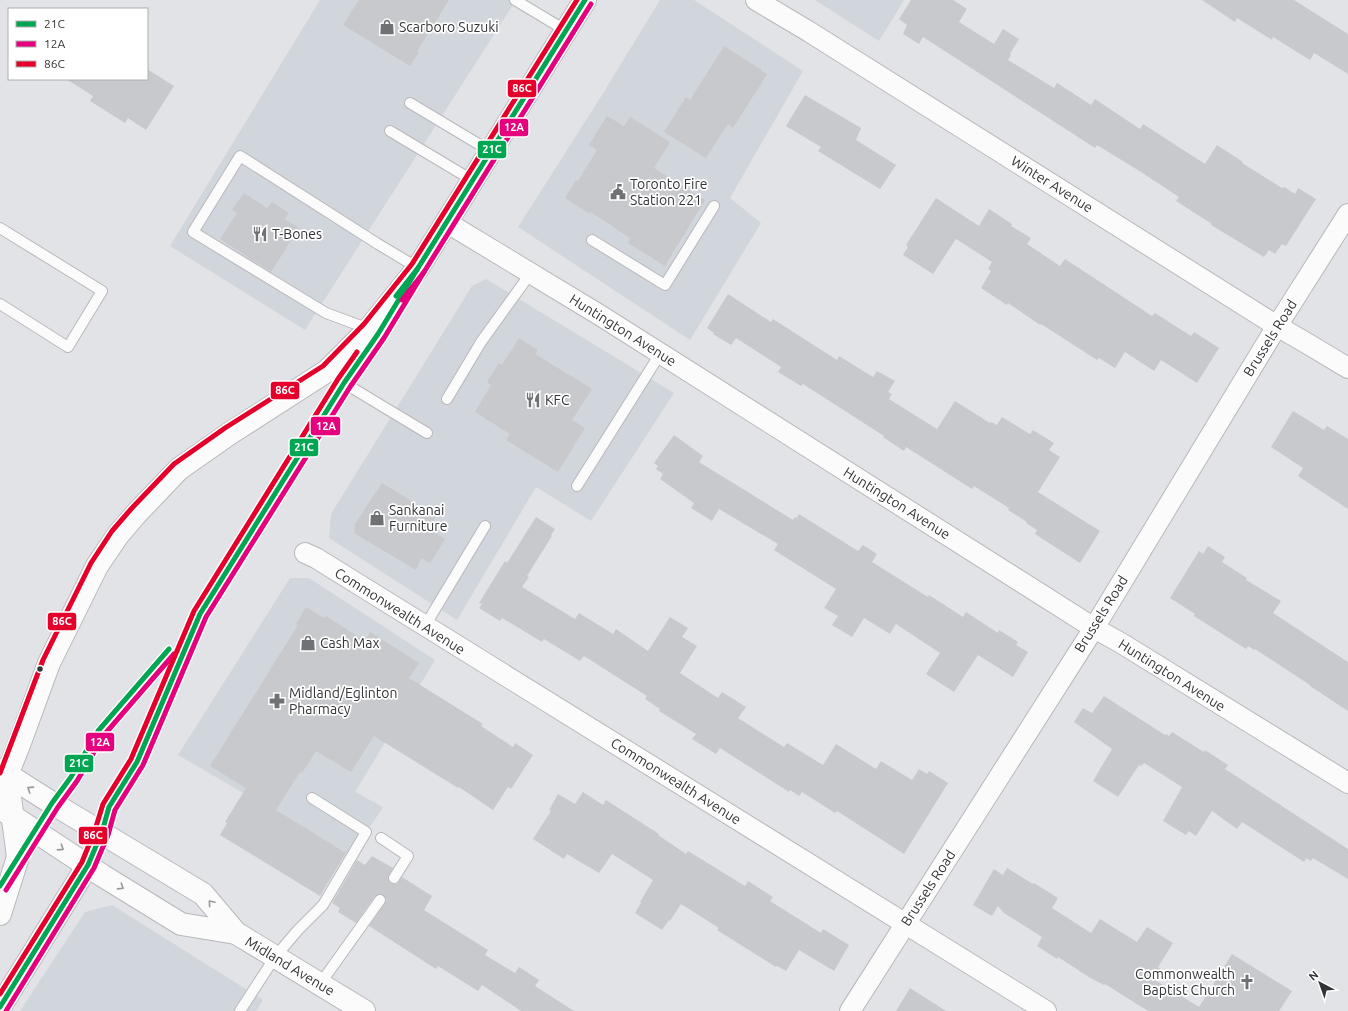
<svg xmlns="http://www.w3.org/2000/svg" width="1348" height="1011" font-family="Ubuntu,sans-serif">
<rect width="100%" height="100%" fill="#e2e3e6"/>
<g fill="#d1d5dc">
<polygon points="320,0 516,0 305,330 170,246"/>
<polygon points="660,0 694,0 803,71 730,198 761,223 690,340 518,227 602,95"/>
<polygon points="815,0 904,0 879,41"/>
<polygon points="486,279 674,393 591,521 536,487 457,620 329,538 331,514 472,286"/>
<polygon points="290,578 309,578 435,660 355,792 383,807 351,856 178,755"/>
<polygon points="112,905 263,1000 256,1011 20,1011 85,912"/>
</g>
<g fill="#c8c9cc">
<polygon points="359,0 449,0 417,51 419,52 410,66 343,25"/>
<polygon points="911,0 953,0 967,9 959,22 994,44 1003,29 1019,39 1010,54 1011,55 1008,60 1054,88 1057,83 1091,105 1095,99 1140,129 1143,124 1205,164 1217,145 1243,162 1242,163 1282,188 1284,187 1295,194 1298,188 1316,199 1286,246 1282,244 1275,254 1269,250 1264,257 1211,225 1212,224 1176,201 1179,197 1141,172 1097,145 1095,148 923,37 919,44 903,34 907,25 899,19"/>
<polygon points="1202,0 1294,0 1348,34 1348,74 1314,53 1310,60 1273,37 1272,40 1237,18 1235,22"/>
<polygon points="724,46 762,70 761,71 767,74 733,128 728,124 706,158 664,132 686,97 690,100"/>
<polygon points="147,69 174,86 146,130 128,118 125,123 90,101 93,96 66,79 147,79"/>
<polygon points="805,95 861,128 856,140 896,165 880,189 818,151 821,147 786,126"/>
<polygon points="607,116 624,126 630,117 670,142 654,168 705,200 665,266 628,243 630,238 591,212 590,214 565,198 576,180 578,181 597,150 589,145"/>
<polygon points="244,193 267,208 272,202 289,213 285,219 299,228 271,272 220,239 237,213 232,210"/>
<polygon points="936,198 979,226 989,209 1012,224 1011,226 1031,238 1027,244 1060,266 1065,259 1152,316 1155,313 1191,336 1194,332 1219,348 1197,383 1161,360 1154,371 1125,352 1115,368 1099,358 1097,360 1041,324 1040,325 1008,303 1007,305 981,288 991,271 988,269 992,262 956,239 933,274 903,255 908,247 906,245"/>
<polygon points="728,294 771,322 773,319 837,360 839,356 873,377 877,371 895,381 888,392 892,394 889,399 937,429 955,401 990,423 991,422 997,425 1002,417 1030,434 1033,430 1054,443 1049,450 1060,457 1038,492 1100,531 1080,563 1035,534 1037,530 1026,523 1027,522 1008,510 1009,508 974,486 972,489 906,447 904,451 883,437 884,436 803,384 801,386 778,372 781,367 736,338 731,345 713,334 714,333 707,328"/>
<polygon points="519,338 538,350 535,354 592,389 572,420 585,428 558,472 506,440 510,434 475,412 491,385 487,382 499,363 502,365"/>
<polygon points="1293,411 1324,430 1327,426 1348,439 1348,509 1298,476 1303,468 1271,447"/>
<polygon points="674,435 703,456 699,462 793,520 795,517 797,518 799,514 858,551 863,545 877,554 872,562 928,597 929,595 963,617 966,612 998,633 999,630 1018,642 1016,645 1028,652 1013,677 978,655 954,692 926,674 940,653 896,624 890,634 864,618 852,637 832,625 838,616 824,608 836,589 774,550 778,544 719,509 712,521 691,508 694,503 660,479 663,474 656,469 658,466 654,463"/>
<polygon points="382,483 436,516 428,528 445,539 430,563 421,558 416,570 354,533 355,524"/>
<polygon points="536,517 555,529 551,535 552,536 527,576 529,577 522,587 575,619 579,613 613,634 616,629 648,651 670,617 688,628 682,637 697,646 680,673 718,698 722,692 746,707 738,718 784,747 787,743 823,765 836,744 876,769 881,761 912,780 919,769 927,774 929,771 948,783 904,854 837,811 835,813 802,792 799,796 790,790 789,792 720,748 716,754 692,739 696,734 659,711 660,709 645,699 647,696 584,656 580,661 544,639 542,642 502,618 500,621 479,608 482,604 479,603 505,561 507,563"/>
<polygon points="1208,546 1225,557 1222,562 1247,578 1246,580 1281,601 1273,613 1348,662 1348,711 1310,686 1310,685 1255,649 1254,650 1248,646 1246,649 1194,616 1195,614 1170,598 1199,551 1203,554"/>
<polygon points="306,607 324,618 326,616 365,641 370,632 419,663 409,678 483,724 481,726 513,747 515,743 533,755 511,789 508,787 493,810 459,787 458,788 374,736 351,772 316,751 302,773 300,772 276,810 346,853 320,896 220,835 227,823 225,822 246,788 210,766 298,625 296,624"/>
<polygon points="1104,696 1165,735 1166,734 1169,736 1172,732 1204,752 1205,750 1228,765 1225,769 1348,849 1348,879 1313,858 1311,861 1306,858 1304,862 1242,822 1237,829 1212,811 1196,836 1189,831 1186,835 1163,821 1182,787 1144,763 1141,766 1139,765 1118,797 1093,781 1112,749 1074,722 1083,708 1092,713"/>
<polygon points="583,792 603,805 606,800 659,834 658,835 686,854 688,851 745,886 748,881 773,897 770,901 821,933 823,929 849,945 834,971 799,950 786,971 777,966 776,967 717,930 719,928 681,904 670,921 669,920 662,930 635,913 641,903 640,902 653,880 612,854 599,873 567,854 564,859 533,839 551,811 549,810 558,794 575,804"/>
<polygon points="372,856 393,868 388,877 390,883 397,884 402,877 432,896 424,910 488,950 485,955 515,973 519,967 539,980 535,986 574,1011 521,1011 482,985 478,991 438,966 436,969 369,926 385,903 386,898 383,895 380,894 375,896 356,923 338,912 340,908 332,903 357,860 365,865"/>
<polygon points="1007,868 1033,884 1034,883 1058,898 1052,908 1091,933 1100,919 1137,942 1147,927 1173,943 1158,967 1161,969 1155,980 1199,1007 1232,954 1292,991 1279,1011 1148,1011 1105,984 1104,985 1092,979 1058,957 1057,959 1037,946 1042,937 1004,913 998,906 992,916 973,905 994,869 1003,875"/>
<polygon points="910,988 946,1011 896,1011"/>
</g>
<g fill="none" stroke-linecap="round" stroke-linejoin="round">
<defs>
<g id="lane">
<polyline points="515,0 565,30"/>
<polyline points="410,103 490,151"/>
<polyline points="390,131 472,180"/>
<polyline points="0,228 102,291 68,347 0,304"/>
<polyline points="592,240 665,285 714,206"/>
<polyline points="369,329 326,313 193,232 240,156 378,244 418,268"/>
<polyline points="327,371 344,383 427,433"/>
<polyline points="447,399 481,342 530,274"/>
<polyline points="577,486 660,354"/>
<polyline points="425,626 485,526"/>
<polyline points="381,838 408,856 394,878"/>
<polyline points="320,984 380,900"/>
<polyline points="240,1011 275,957 298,930 323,905 366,832 312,798"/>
</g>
<g id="street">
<polyline points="756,0 808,31 1277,326 1308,344 1348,368"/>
<polyline points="446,222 598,314 1094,628 1121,643 1348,783"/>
<polyline points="305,553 316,558 1046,1011"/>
<polyline points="850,1011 1094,628 1277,326 1348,214"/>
</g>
<g id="secondary">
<polyline points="0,770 52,803 203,894 236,933 364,1011"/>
<polyline points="0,808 103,876 181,924 236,933"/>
</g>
<g id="primary">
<polyline points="0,789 7,775 19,745 49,663 97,566 118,535 136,514 179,469 229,434 327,371 369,329 418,268 585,0"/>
<polyline points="0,914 18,857 7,775"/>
<polyline points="0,1007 88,865"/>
</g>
</defs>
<use href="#lane" stroke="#b8b8bb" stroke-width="12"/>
<use href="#street" stroke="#b8b8bb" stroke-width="22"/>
<use href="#secondary" stroke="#b8b8bb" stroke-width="24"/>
<use href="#primary" stroke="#b8b8bb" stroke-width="24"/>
<use href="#lane" stroke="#fbfbfb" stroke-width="10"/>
<use href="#street" stroke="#fbfbfb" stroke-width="20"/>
<use href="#secondary" stroke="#fbfbfb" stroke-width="22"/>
<use href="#primary" stroke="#fbfbfb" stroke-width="22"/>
<defs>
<g id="bus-1">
<polyline points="396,296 418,268 585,0"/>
<polyline points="0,886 52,803 71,777 98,731 169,649"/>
<polyline points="0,1007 88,865 102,832 109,807 137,762 200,614 344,383 378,334 418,268"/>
</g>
<g id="bus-2">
<polyline points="402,300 424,272 591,4"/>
<polyline points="6,890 58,807 77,781 104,735 174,654"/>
<polyline points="6,1011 94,868 108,835 115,810 143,765 206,617 350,387 384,338 424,272"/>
</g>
<g id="bus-3">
<polyline points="0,773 43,660 91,563 112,531 131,509 174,464 225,428 323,366 364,324 412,264 577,0"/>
<polyline points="0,994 82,862 95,830 103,804 131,759 194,611 338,379 357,352"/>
</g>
</defs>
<use href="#bus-1" stroke="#fff" stroke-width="8"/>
<use href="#bus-2" stroke="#fff" stroke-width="8"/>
<use href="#bus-3" stroke="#fff" stroke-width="8"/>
<use href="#bus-1" stroke="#00a651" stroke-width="5"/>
<use href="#bus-2" stroke="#e5007d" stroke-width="5"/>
<use href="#bus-3" stroke="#e4002b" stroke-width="5"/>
</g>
<defs><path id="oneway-chevron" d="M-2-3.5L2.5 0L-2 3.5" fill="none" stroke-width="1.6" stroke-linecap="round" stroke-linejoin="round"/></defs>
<g stroke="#979899">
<use href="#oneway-chevron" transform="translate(30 789) rotate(-147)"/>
<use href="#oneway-chevron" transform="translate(61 848) rotate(33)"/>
<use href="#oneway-chevron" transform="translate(121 887) rotate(32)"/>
<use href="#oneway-chevron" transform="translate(211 903) rotate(-130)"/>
</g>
<defs>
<symbol id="shop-bare" viewBox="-9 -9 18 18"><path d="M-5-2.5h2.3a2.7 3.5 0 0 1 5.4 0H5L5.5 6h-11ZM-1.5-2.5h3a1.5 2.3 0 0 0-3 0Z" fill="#707174" stroke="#fff" stroke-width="2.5" paint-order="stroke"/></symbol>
<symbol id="civic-bare" viewBox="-9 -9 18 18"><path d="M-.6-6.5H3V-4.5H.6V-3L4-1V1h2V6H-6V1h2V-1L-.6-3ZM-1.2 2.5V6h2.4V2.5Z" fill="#707174" stroke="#fff" stroke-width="2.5" paint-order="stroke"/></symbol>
<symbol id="restaurant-bare" viewBox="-9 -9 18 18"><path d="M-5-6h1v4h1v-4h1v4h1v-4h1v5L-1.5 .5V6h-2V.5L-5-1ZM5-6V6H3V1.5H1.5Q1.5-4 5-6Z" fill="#707174" stroke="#fff" stroke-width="2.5" paint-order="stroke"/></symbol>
<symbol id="pharmacy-bare" viewBox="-9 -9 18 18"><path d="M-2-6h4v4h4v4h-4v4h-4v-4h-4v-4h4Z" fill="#707174" stroke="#fff" stroke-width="2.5" paint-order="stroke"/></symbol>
<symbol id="church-bare" viewBox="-9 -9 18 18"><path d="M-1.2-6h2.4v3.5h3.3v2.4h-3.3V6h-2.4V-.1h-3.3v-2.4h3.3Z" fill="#707174" stroke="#fff" stroke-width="2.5" paint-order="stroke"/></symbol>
</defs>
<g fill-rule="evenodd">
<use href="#shop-bare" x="376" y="16" width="22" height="22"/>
<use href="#civic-bare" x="607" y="181" width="22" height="22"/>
<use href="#restaurant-bare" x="249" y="223" width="22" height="22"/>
<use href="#restaurant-bare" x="522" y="389" width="22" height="22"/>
<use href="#shop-bare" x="366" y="507" width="22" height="22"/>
<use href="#shop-bare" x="297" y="632" width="22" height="22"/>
<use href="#pharmacy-bare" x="266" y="690" width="22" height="22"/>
<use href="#church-bare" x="1236" y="971" width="22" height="22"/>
</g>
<circle fill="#333437" stroke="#fff" stroke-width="1.5" cx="40" cy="669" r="3.5"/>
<g text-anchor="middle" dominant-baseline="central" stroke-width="3.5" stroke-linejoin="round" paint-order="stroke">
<g font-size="14" fill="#333437" stroke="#fff" text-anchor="start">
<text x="399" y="27">Scarboro Suzuki</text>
<text x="630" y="184">Toronto Fire<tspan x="630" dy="16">Station 221</tspan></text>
<text x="272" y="234">T-Bones</text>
<text x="545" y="400">KFC</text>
<text x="389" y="510">Sankanai<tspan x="389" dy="16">Furniture</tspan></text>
<text x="320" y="643">Cash Max</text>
<text x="289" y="693">Midland/Eglinton<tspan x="289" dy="16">Pharmacy</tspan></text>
<text x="1235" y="974" text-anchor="end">Commonwealth<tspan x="1235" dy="16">Baptist Church</tspan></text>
</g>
<g font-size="14" fill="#333437" stroke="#fff">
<text transform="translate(1052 184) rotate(32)">Winter Avenue</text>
<text transform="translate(623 330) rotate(32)">Huntington Avenue</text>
<text transform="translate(1270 338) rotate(-58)">Brussels Road</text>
<text transform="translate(897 503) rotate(32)">Huntington Avenue</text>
<text transform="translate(400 611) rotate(32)">Commonwealth Avenue</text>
<text transform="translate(1101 614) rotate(-58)">Brussels Road</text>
<text transform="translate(1172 675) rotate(32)">Huntington Avenue</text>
<text transform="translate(676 781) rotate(32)">Commonwealth Avenue</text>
<text transform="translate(928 888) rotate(-57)">Brussels Road</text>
<text transform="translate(290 966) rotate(31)">Midland Avenue</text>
</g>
</g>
<g stroke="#fff" stroke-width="1.5">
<rect x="507" y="79" width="30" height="19" rx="4" fill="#e4002b"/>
<rect x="499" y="118" width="30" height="19" rx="4" fill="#e5007d"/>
<rect x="477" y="140" width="30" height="19" rx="4" fill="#00a651"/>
<rect x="270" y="381" width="30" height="19" rx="4" fill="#e4002b"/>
<rect x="310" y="416" width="31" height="20" rx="4" fill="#e5007d"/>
<rect x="289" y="438" width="30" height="19" rx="4" fill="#00a651"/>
<rect x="47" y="612" width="30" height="19" rx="4" fill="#e4002b"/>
<rect x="85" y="732" width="30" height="20" rx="4" fill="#e5007d"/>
<rect x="64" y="754" width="30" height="19" rx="4" fill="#00a651"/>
<rect x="78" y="826" width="30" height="19" rx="4" fill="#e4002b"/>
</g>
<g font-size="11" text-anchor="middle" font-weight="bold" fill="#fff">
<text x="522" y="92">86C</text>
<text x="514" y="131">12A</text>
<text x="492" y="153">21C</text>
<text x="285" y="394">86C</text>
<text x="326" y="430">12A</text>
<text x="304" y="451">21C</text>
<text x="62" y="625">86C</text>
<text x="100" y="746">12A</text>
<text x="79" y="767">21C</text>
<text x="93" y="839">86C</text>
</g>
<rect x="8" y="8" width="140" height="72" fill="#ffffff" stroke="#adaeaf"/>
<rect x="16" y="21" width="20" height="6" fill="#00a651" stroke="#adaeaf"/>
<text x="44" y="28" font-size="12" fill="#333437">21C</text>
<rect x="16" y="41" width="20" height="6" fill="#e5007d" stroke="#adaeaf"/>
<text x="44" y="48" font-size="12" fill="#333437">12A</text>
<rect x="16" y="61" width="20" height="6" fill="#e4002b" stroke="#adaeaf"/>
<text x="44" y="68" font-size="12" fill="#333437">86C</text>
<g transform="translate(1320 983) rotate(319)" stroke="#ffffff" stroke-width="3" paint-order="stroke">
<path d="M0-3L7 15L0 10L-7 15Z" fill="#333437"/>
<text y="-6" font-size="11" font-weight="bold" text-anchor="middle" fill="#333437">N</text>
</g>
</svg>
